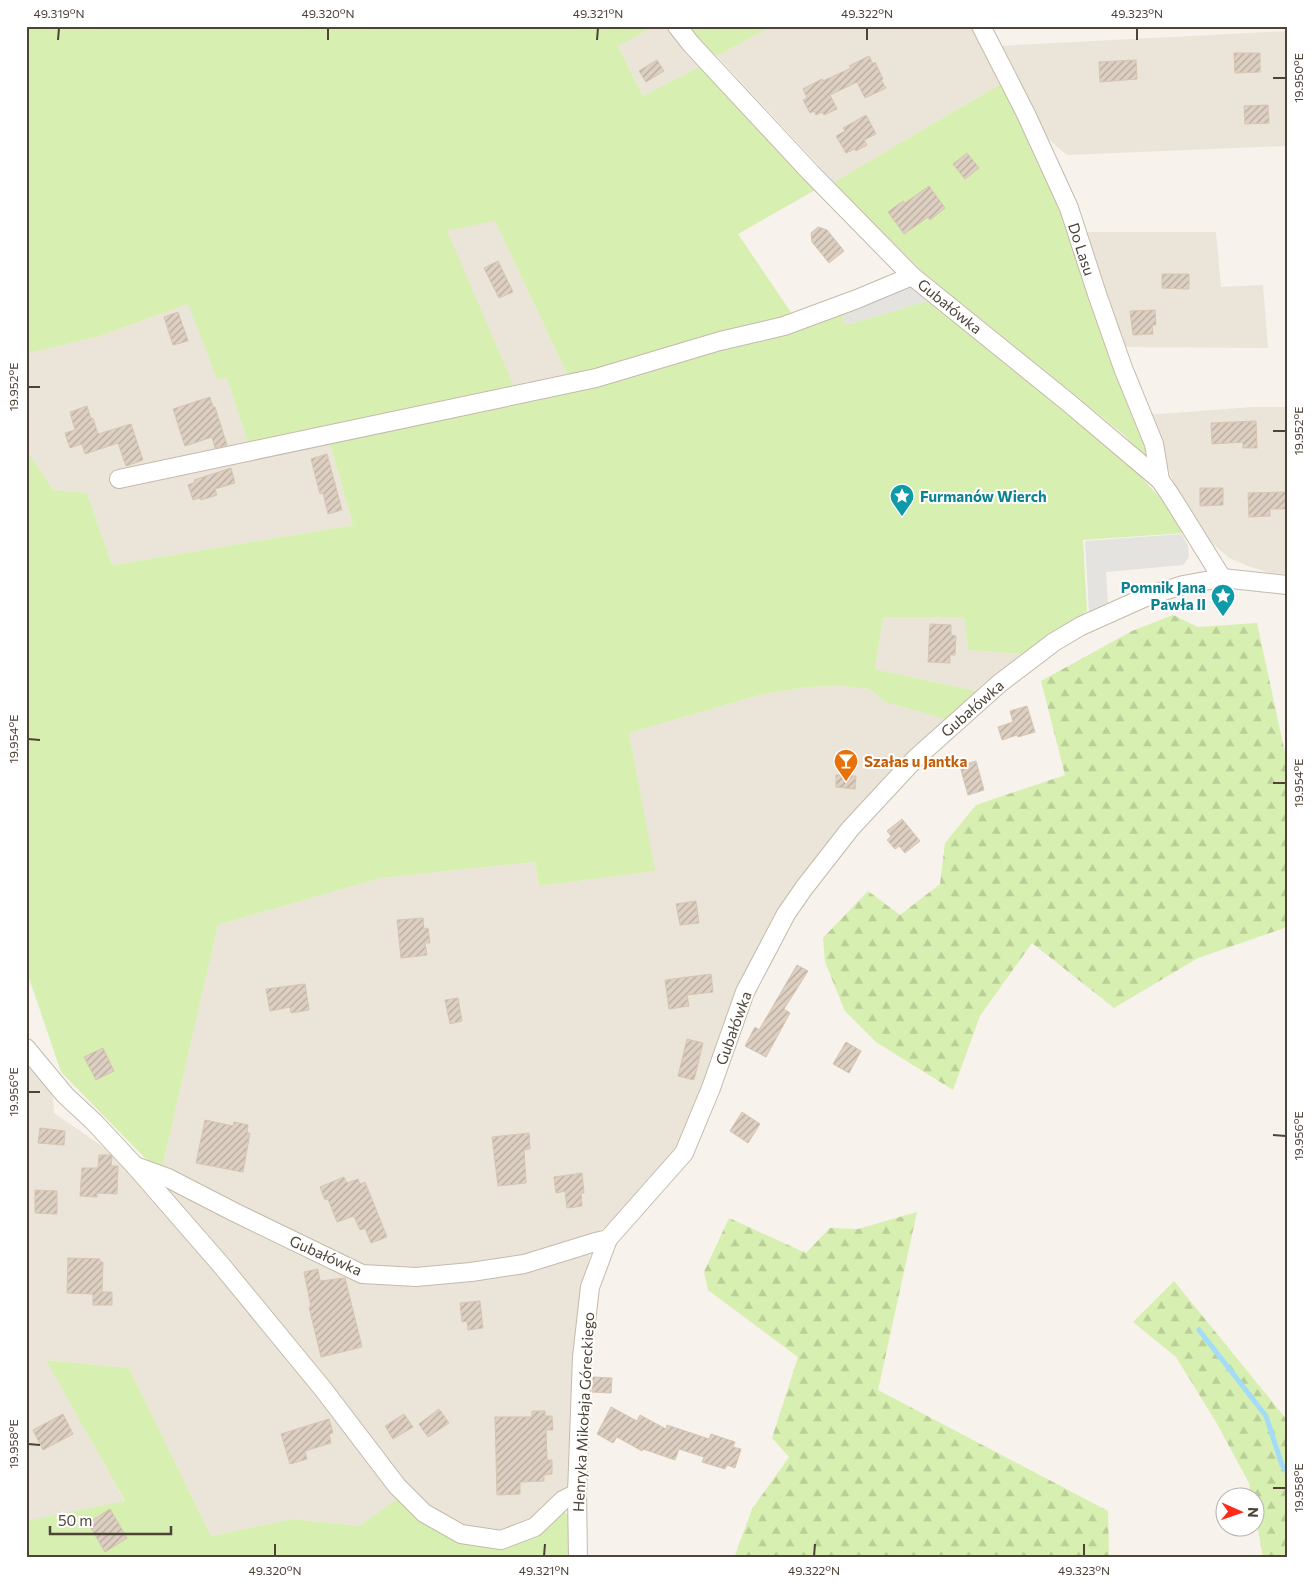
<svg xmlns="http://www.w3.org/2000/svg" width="1313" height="1584" font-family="Commissioner,sans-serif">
<defs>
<pattern id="forest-firs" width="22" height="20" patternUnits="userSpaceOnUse" patternTransform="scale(1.25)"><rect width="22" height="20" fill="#d7efb0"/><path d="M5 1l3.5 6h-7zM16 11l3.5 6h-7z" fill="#bace98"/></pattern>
<pattern id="building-hatch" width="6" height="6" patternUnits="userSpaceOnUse" patternTransform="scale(1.25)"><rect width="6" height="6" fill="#ddd0c2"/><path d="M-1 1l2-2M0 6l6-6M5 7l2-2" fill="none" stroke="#b5aa9e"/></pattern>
</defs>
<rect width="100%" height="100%" fill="#f7f2eb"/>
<g fill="#ebe4d8">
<polygon points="656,26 664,26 701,66 643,96 618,46"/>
<polygon points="773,26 975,26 1004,82 834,182 717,56"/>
<polygon points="1287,31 1287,146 1067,155 1046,137 997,46"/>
<polygon points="495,221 569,378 516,391 446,231"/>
<polygon points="1082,232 1216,232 1221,287 1263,285 1268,348 1121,347"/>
<polygon points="188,304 217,378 227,378 249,446 326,430 353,525 112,565 87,493 53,490 26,449 26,354 100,336"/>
<polygon points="1252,407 1287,407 1287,574 1270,573 1248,566 1229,558 1201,534 1177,491 1147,415"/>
<polygon points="883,617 964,617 968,650 1022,654 976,691 875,669"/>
<polygon points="842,686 870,689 885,702 945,719 887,777 769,930 722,1026 698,1111 674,1154 611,1224 578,1243 475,1267 378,1271 332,1255 162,1168 218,925 381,878 535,862 539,886 654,871 629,733 759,695 808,687"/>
<polygon points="26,1059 52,1088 54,1113 112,1153 218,1266 400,1497 359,1526 292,1519 211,1536 129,1368 47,1360 125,1502 26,1521"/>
<polygon points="159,1178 369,1281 435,1284 485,1278 590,1253 580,1316 574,1481 531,1524 501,1534 471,1531 428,1509 154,1183"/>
</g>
<g fill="#d7efb0">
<polygon points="26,26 656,26 618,46 643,96 701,66 817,189 738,234 796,320 569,378 495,221 447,231 516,391 249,446 227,378 217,379 188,304 100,336 26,354"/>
<polygon points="687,26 773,26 717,56 695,38"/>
<polygon points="1004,82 1045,162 1150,455 1145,456 1123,434 924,273 866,218 834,182"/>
<polygon points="927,301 1055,400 1134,469 1168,507 1184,533 1083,540 1087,611 1022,654 968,650 964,617 883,617 875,669 976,691 945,719 885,702 870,689 842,686 808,687 759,695 629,733 655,871 539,886 535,862 381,878 218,925 162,1168 145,1158 61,1072 26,969 26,449 53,490 87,493 112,565 353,525 330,444 575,391 840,311 846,325"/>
<polygon points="46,1360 129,1368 211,1536 292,1519 359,1526 400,1497 483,1544 562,1510 572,1518 572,1558 26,1558 26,1521 125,1501"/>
</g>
<g fill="url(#forest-firs)">
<polygon points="1173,615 1198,627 1257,623 1287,762 1287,927 1198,958 1114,1008 1032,943 980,1016 953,1090 876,1042 845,1011 825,962 823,938 868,891 900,915 940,884 945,843 976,805 1065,775 1041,681 1132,631"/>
<polygon points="917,1212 878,1390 1108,1511 1109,1558 734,1558 752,1509 789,1457 772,1438 798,1357 708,1290 704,1272 729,1218 806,1253 830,1228 858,1229"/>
<polygon points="1174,1281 1287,1420 1287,1558 1263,1558 1256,1518 1256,1496 1251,1496 1249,1483 1216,1422 1176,1357 1133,1322"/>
</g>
<g fill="#e5e3df">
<polygon points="910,281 927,301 846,325 840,311"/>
<polygon points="1182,534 1188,546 1189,557 1183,565 1106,572 1108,603 1089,612 1085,541"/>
</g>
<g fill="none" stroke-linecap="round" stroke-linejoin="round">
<polyline stroke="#a2dcf9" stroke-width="5" points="1199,1330 1266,1416 1282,1465 1287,1472"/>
</g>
<g fill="url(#building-hatch)" stroke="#d6c5b1">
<polygon points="1234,53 1260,53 1260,72 1235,73"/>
<polygon points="869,56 873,64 875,62 883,79 881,80 886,88 865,98 857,82 830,95 837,109 824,115 822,112 816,115 814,111 810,113 803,100 807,98 803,89 822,79 823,81 851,68 849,66"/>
<polygon points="657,60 664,71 646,82 639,71"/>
<polygon points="1136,60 1137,79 1100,82 1099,62"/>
<polygon points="1268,105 1269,123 1245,124 1244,106"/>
<polygon points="866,115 876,134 864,140 867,145 856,151 855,149 846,153 836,136 845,131 843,128"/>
<polygon points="967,153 979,168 965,179 953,164"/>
<polygon points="929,186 945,208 930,220 928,217 904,234 888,212 903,201 905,203"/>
<polygon points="818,227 827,230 844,251 829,263 812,242 811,233"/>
<polygon points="498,261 513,292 499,298 484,268"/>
<polygon points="1162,274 1189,274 1189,289 1162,288"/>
<polygon points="1155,310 1156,325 1152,325 1153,334 1133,335 1130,311"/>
<polygon points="178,312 188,341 173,345 164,317"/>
<polygon points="210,397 213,407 215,407 227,445 215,448 212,437 185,446 173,409"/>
<polygon points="87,406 91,419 93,418 98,434 131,424 143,460 126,466 118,443 85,454 82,444 70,448 65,433 75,430 70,412"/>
<polygon points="1256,421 1257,448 1243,448 1243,442 1212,444 1211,423"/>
<polygon points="327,454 342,510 328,514 323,493 320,494 311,459"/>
<polygon points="231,468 235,483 215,489 217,495 201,500 200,498 193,500 188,485 195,482 194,480"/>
<polygon points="1200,488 1223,488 1223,505 1200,506"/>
<polygon points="1287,492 1287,509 1270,509 1270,516 1249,517 1248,493"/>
<polygon points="930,624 951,625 951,635 956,636 955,655 950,655 950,663 928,662"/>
<polygon points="1027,706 1035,732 1018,737 1017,735 1002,740 998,727 1013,722 1010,711"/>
<polygon points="976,761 984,790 968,795 960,766"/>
<polygon points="836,775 856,776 855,789 836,787"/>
<polygon points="902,819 920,841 905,853 899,846 895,849 887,840 891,836 887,831"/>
<polygon points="696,901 699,923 680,925 676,904"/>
<polygon points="423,918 424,929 428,928 430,943 425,943 427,955 401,958 397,920"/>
<polygon points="797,965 808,971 784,1009 790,1013 766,1057 745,1046 755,1027 759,1030"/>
<polygon points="711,974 713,992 687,995 689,1006 669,1009 665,980"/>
<polygon points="305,984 309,1010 291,1013 290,1007 270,1011 266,989"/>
<polygon points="458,998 462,1021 450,1024 445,1000"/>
<polygon points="687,1039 703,1043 694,1080 678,1076"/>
<polygon points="846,1042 861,1051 849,1073 833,1064"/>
<polygon points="103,1048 114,1071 96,1080 84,1057"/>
<polygon points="742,1112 760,1124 748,1143 730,1131"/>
<polygon points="205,1120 233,1126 234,1122 248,1125 247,1133 250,1133 243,1172 196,1163"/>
<polygon points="40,1128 65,1131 64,1145 38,1143"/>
<polygon points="529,1133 530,1149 524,1150 526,1183 498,1186 492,1137"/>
<polygon points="99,1155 111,1155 112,1157 111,1166 118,1166 117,1194 97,1193 97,1197 80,1196 82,1168 98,1168"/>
<polygon points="582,1173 584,1193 581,1193 582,1206 567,1208 565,1191 556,1193 554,1177"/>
<polygon points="344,1177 347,1183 358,1179 360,1184 365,1182 387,1237 371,1243 365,1228 360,1230 354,1216 337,1222 328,1199 325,1200 320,1187"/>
<polygon points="35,1190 57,1191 57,1214 35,1213"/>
<polygon points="68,1258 100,1259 100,1262 103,1262 102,1292 112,1292 112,1305 93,1305 93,1294 67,1293"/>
<polygon points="318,1269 320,1281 345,1278 362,1347 321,1357 309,1307 311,1307 304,1272"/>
<polygon points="480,1301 483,1328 468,1330 467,1321 462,1322 460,1303"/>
<polygon points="593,1377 612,1378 611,1393 592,1392"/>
<polygon points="611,1407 637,1421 640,1415 666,1429 667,1425 709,1439 711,1434 735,1442 733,1447 741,1449 735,1468 727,1465 725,1469 702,1462 704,1457 679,1449 675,1460 643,1449 642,1451 617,1437 613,1443 597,1434"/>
<polygon points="439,1409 449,1423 428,1437 419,1424"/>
<polygon points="532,1411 545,1411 545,1416 552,1416 553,1430 546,1430 547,1460 552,1460 552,1474 544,1475 544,1481 520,1482 520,1494 497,1495 495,1417 532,1417"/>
<polygon points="63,1414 73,1434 43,1450 33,1430"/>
<polygon points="404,1414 413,1427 393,1439 385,1426"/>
<polygon points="329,1419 333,1433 329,1434 331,1443 305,1451 307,1459 290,1464 281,1434"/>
<polygon points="110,1509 127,1538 105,1552 88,1523"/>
</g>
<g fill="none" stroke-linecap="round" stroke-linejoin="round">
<defs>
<g id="minor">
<polyline points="677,26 691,44 811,173 912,276 1069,403 1160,480 1171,496 1222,578"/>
<polyline points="981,26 1026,114 1069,208 1097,294 1123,368 1154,444 1160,480"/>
<polyline points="119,479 596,378 720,341 784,326 857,299 912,276"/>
<polyline points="26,1048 65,1095 94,1122 135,1166 222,1266 323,1389 397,1486 424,1513 461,1534 501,1540 535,1527 563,1500 577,1493"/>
<polyline points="135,1166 168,1178 234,1212 362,1274 416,1277 471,1272 524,1264 592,1243 608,1239 684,1153 711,1088 745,992 786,914 804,888 850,829 915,759 1000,683 1054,642 1081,626 1148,596 1183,585 1222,578 1287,585"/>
<polyline points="578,1558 577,1493 582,1357 590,1287 608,1239"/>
</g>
</defs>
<use href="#minor" stroke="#c4baac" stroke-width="20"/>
<use href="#minor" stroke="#fff" stroke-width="18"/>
</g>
<path fill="none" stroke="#4d4337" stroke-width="2" d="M58,40l1,-12M328,40v-12M597,40l1,-12M867,40v-12M1137,40v-12M1273,78h13M28,387h12M1273,431h13M28,739l12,1M1273,783h13M28,1092h12M1273,1135l13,1M28,1444l12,1M1273,1488h13M275,1556v-12M544,1556l1,-12M814,1556l1,-12M1084,1556v-12"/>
<defs>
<symbol id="sight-pin" viewBox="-11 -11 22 30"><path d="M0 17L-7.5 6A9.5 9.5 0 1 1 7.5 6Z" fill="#0f9aa8" stroke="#fff"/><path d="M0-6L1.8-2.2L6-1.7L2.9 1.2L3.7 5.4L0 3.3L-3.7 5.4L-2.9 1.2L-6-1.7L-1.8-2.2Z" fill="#fff"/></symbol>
<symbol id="bar-pin" viewBox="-11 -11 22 30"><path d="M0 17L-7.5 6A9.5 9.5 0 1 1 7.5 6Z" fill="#e8710a" stroke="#fff"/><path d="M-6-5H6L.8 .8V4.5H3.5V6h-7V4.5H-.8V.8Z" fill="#fff"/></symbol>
</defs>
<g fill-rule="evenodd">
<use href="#sight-pin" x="888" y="482" width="28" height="38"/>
<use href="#sight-pin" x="1209" y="582" width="28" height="38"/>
<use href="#bar-pin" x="832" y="747" width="28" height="38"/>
</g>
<g text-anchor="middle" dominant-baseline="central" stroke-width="4" stroke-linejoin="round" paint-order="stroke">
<g font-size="15" fill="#4d4337" stroke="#fff">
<text transform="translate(1082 249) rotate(72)">Do Lasu</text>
<text transform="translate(950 306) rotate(39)">Gubałówka</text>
<text transform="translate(972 708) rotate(-41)">Gubałówka</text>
<text transform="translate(733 1028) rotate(-70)">Gubałówka</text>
<text transform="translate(326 1255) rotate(24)">Gubałówka</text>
<text transform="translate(583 1412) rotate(-87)">Henryka Mikołaja Góreckiego</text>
</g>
<g font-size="15" font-weight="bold" fill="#0d838f" stroke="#fff" text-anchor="start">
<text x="920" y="496">Furmanów Wierch</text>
<text x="1206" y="587" text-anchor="end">Pomnik Jana<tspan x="1206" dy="17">Pawła II</tspan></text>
</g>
<g font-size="15" font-weight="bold" fill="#c56008" stroke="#fff" text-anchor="start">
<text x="864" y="761">Szałas u Jantka</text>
</g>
</g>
<rect width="1313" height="1584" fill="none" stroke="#ffffff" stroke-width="55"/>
<g transform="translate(1240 1512) rotate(92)"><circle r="24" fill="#ffffff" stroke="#b8b4af"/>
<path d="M0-4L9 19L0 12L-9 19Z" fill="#ff2a1a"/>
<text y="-8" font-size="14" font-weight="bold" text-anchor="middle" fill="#4d4337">N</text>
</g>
<path d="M50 1526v8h121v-8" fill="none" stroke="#4d4337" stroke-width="2.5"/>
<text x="58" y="1526" font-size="15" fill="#4d4337" stroke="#ffffff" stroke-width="4" paint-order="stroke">50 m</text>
<rect x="28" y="28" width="1258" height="1528" fill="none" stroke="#4d4337" stroke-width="2"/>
<g font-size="12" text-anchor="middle" fill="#4d4337">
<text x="59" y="18">49.319°N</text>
<text x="328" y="18">49.320°N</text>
<text x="598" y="18">49.321°N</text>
<text x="867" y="18">49.322°N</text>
<text x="1137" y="18">49.323°N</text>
<text transform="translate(1299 78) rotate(-90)" y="4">19.950°E</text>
<text transform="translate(14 387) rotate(-90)" y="4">19.952°E</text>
<text transform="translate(1299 431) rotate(-90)" y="4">19.952°E</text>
<text transform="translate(14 739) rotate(-90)" y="4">19.954°E</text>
<text transform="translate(1299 783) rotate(-90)" y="4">19.954°E</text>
<text transform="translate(14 1092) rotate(-90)" y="4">19.956°E</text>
<text transform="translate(1299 1136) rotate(-90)" y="4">19.956°E</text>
<text transform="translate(14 1444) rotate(-90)" y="4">19.958°E</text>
<text transform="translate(1299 1488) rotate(-90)" y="4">19.958°E</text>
<text x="275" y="1575">49.320°N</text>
<text x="544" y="1575">49.321°N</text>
<text x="814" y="1575">49.322°N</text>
<text x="1084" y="1575">49.323°N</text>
</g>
</svg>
